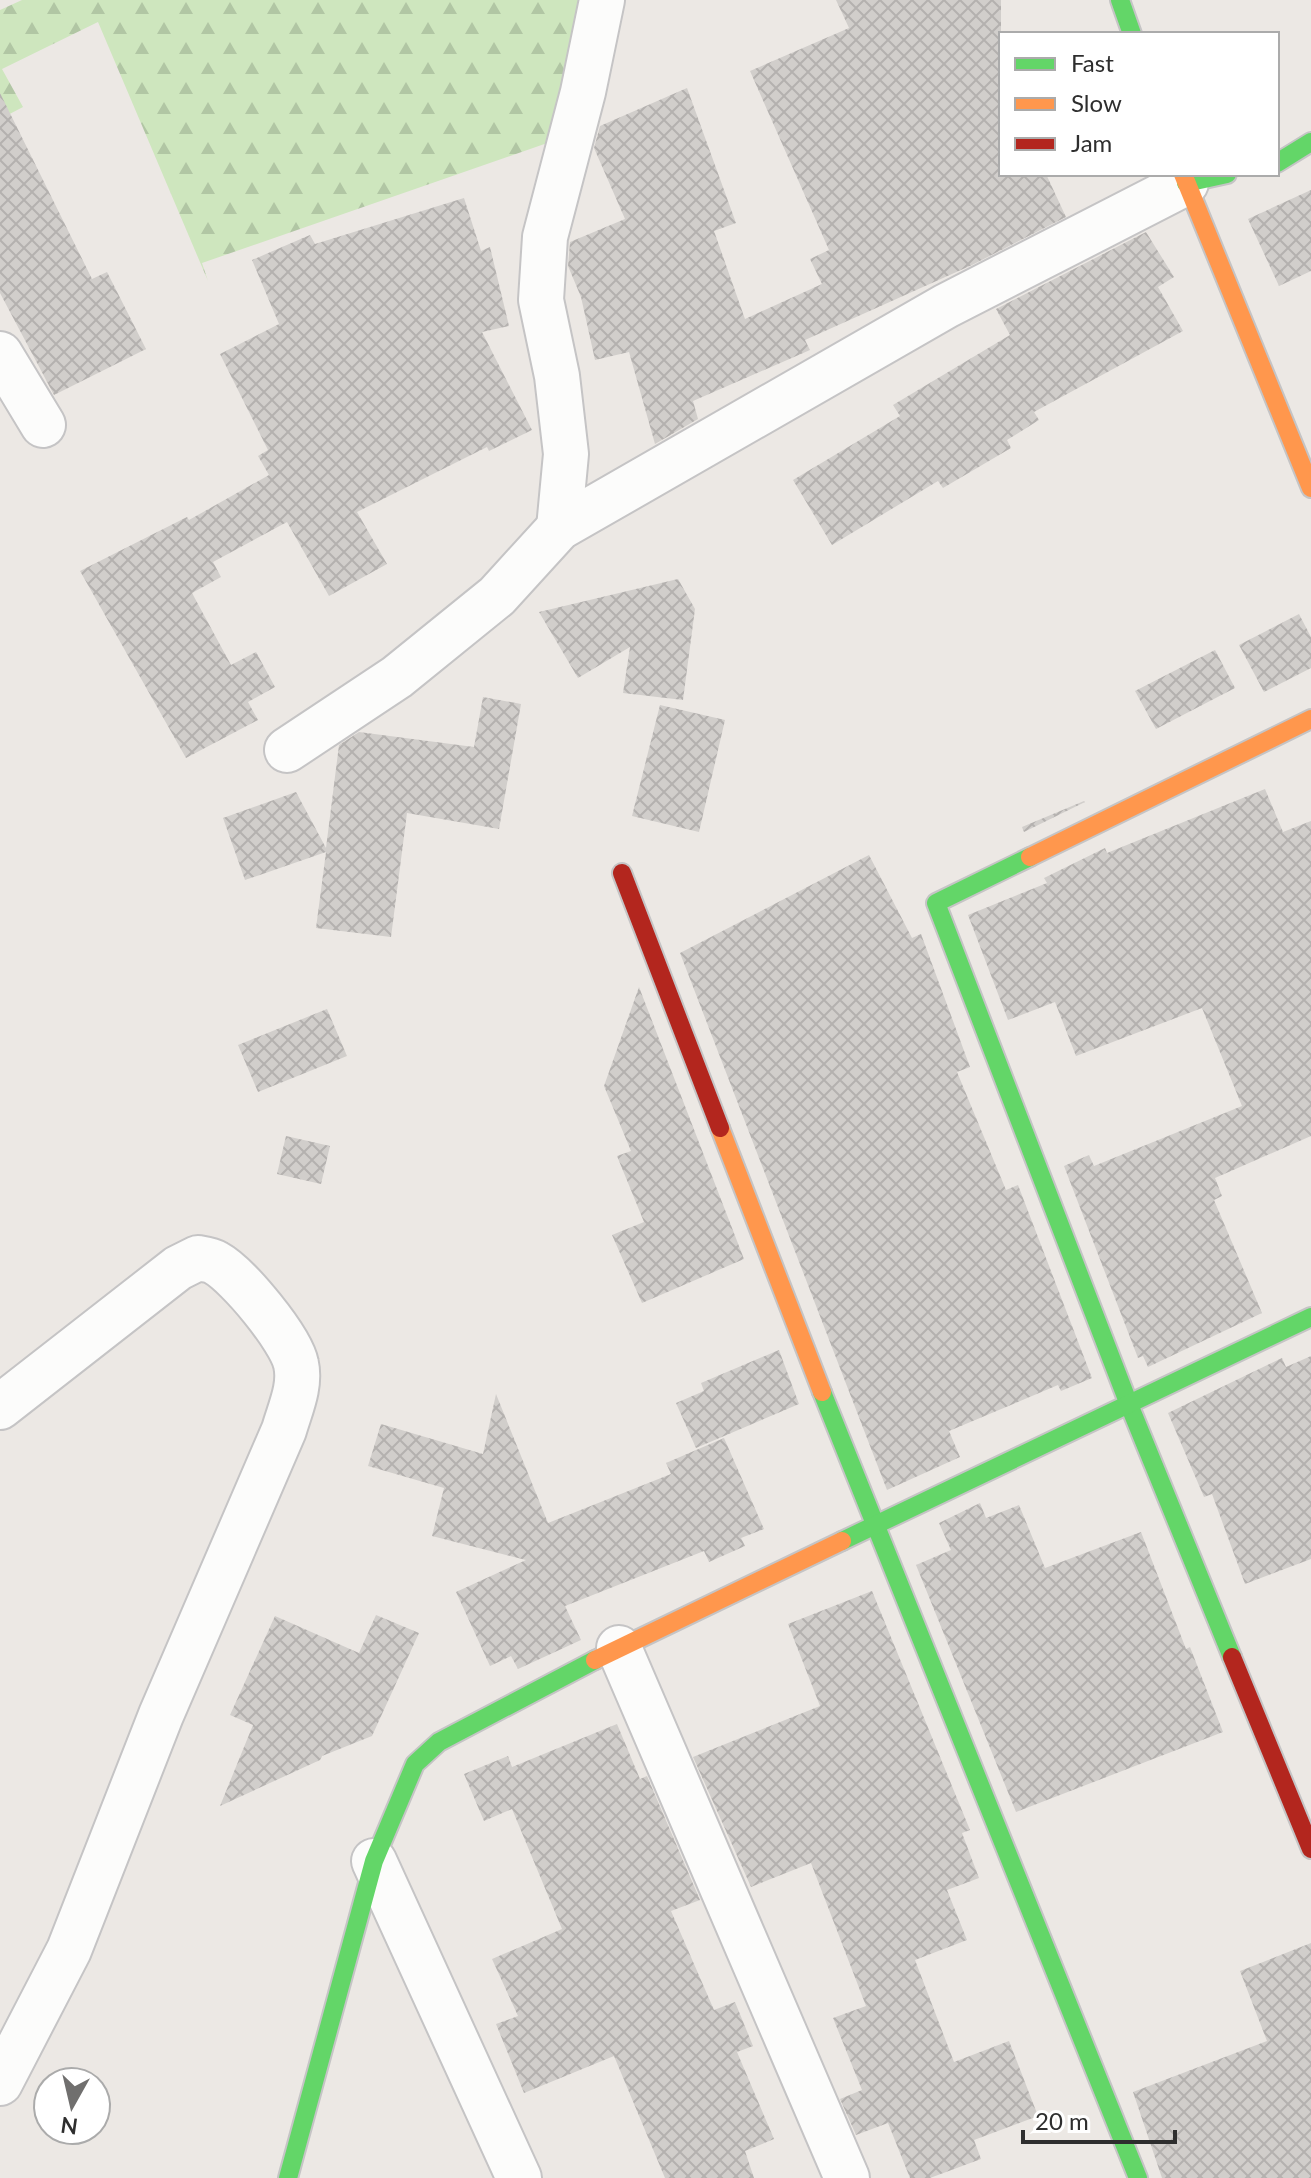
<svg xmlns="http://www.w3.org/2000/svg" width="1311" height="2178" font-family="Lato,sans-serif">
<defs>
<pattern id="forest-firs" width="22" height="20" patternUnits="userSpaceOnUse" patternTransform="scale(2)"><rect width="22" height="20" fill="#cee6be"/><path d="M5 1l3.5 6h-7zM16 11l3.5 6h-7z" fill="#b1c6a4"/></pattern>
<pattern id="building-cross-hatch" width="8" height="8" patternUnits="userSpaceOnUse" patternTransform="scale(2)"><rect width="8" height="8" fill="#d1cecb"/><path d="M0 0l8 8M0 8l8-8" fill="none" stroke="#b4b1af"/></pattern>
</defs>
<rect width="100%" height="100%" fill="#ece8e4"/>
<polygon fill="url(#forest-firs)" points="22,0 597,0 553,141 202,263 208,281 98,22 2,69 23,107 0,119 0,10"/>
<g fill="url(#building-cross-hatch)">
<polygon points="836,0 1001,0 1001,174 1046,174 1066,217 972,265 805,340 810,350 693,401 698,419 655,444 629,352 595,360 581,297 568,266 570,242 625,219 594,148 600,126 687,88 736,223 714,231 745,319 822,284 810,259 829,250 750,71 849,28"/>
<polygon points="0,93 92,279 107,272 146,349 54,395 0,293"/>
<polygon points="1311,190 1311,271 1279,286 1248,219"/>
<polygon points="464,198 481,251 490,247 509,326 482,332 532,430 489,451 487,447 357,512 387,564 329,596 287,522 213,562 221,577 192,593 231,665 256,652 275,687 248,702 258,720 186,758 80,571 187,517 189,520 269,475 258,456 268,450 220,354 279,324 252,260 310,235 315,244"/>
<polygon points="1146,232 1174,277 1158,287 1183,331 1034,412 1039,420 1007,440 1011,448 943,488 938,481 832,545 793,480 900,416 893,405 1010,335 996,309"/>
<polygon points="678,579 695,609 683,700 623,693 630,647 578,678 539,612"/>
<polygon points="1299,614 1311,637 1311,668 1264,692 1239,645"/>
<polygon points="1215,650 1235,688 1156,729 1135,691"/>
<polygon points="483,697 521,704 499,829 407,813 391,937 316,928 326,852 245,880 223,818 296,792 326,848 339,745 359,732 474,747"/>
<polygon points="660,705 725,720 699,832 632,816"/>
<polygon points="1265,789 1283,832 1311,821 1311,1136 1215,1178 1222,1196 1214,1200 1262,1313 1148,1367 1143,1356 1138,1358 1064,1166 1089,1155 1094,1166 1242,1106 1202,1008 1076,1056 1055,1002 1008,1020 968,915 1047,883 1044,878 1105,848 1107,853"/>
<polygon points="1084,801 1085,802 1024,832 1022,827"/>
<polygon points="869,855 912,938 921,934 970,1067 957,1072 1006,1190 1018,1185 1092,1378 1061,1391 1058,1385 949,1431 960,1457 887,1490 680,953"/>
<polygon points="639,987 744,1259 642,1303 612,1235 644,1222 617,1156 631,1151 604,1086"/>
<polygon points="327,1009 347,1056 258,1092 238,1045"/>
<polygon points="286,1136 330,1146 321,1184 277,1174"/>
<polygon points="779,1350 799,1404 696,1448 676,1403 704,1391 701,1383"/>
<polygon points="1311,1356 1311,1559 1245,1584 1212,1494 1204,1497 1168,1413 1282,1358 1286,1367"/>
<polygon points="496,1394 548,1523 671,1474 666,1463 724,1438 764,1529 741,1538 745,1546 709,1562 704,1551 565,1606 581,1640 518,1669 511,1656 490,1666 456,1592 526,1560 432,1536 444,1488 368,1466 381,1424 483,1454"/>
<polygon points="980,1503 986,1518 1019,1505 1045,1568 1141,1532 1186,1649 1190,1647 1223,1732 1016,1812 916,1565 951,1550 939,1523"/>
<polygon points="872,1591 970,1830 962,1833 979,1878 947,1890 967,1940 915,1960 954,2062 1009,2041 1038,2116 974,2140 981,2159 930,2178 910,2178 888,2123 856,2135 840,2099 862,2090 833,2018 866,2006 811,1863 751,1887 693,1757 820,1706 788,1624"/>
<polygon points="376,1615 419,1633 372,1736 322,1756 320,1760 220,1806 253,1725 230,1715 275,1616 359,1653"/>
<polygon points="617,1724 640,1779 647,1776 700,1900 671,1911 714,2010 735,2002 753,2046 737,2052 774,2139 745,2151 754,2178 665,2178 614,2056 524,2093 496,2024 518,2016 492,1959 562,1929 512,1809 484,1821 464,1774 508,1756 512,1767"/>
<polygon points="1311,1943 1311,2178 1162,2178 1133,2092 1267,2041 1240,1971"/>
</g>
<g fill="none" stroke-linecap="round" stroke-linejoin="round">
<defs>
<g id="street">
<polyline points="0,354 43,425"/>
<polyline points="559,528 566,454 557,376 541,300 545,237 583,92 602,0"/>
<polyline points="287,750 397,677 497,596 559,528 946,306 1186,183"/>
<path d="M0,1407l178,-139 20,-10c6,1 13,2 18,5 22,12 75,76 80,101 5,22 -6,45 -12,66l-123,285 -92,235 -69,133"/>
<polyline points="619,1648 847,2178"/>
<polyline points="374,1861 519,2178"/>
</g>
<g id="fast">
<polyline points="1120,0 1132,34"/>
<polyline points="1277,163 1311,142"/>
<polyline points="1186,183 1227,174"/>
<polyline points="1030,857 936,903 1128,1402 1232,1657"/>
<polyline points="822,1392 1138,2178"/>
<polyline points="842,1541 1311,1317"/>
<polyline points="288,2178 374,1861 415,1764 439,1742 595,1660"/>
</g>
<g id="slow">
<polyline points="1183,174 1311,488"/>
<polyline points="1030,857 1311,719"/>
<polyline points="720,1128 822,1392"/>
<polyline points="595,1660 842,1541"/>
</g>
<g id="jam">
<polyline points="622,873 720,1128"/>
<polyline points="1232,1657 1311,1849"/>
</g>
</defs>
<use href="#street" stroke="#c5c4c5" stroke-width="48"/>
<use href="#fast" stroke="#c5c4c5" stroke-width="22"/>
<use href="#slow" stroke="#c5c4c5" stroke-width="22"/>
<use href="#jam" stroke="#c5c4c5" stroke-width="22"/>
<use href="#street" stroke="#fcfcfb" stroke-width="44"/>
<use href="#fast" stroke="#63d668" stroke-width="18"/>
<use href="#slow" stroke="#ff974d" stroke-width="18"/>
<use href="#jam" stroke="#b3261e" stroke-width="18"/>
</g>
<rect x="999" y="32" width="280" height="144" fill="#ffffff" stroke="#ababab" stroke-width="2"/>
<rect x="1015" y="58" width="40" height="12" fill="#63d668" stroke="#ababab" stroke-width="2"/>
<text x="1071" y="72" font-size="24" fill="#2e2e2e">Fast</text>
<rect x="1015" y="98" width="40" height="12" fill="#ff974d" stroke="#ababab" stroke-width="2"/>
<text x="1071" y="112" font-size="24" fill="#2e2e2e">Slow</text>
<rect x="1015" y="138" width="40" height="12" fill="#b3261e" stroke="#ababab" stroke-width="2"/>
<text x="1071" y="152" font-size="24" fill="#2e2e2e">Jam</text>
<g transform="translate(72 2106) rotate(188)"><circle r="38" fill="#ffffff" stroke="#ababab" stroke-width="2"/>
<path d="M0-6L14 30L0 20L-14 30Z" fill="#706f6e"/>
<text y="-12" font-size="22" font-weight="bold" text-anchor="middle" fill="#2e2e2e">N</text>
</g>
<path d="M1023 2130v12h152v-12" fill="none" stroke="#2e2e2e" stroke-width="4"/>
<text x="1035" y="2130" font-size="24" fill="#2e2e2e" stroke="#ffffff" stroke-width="6" paint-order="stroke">20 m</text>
</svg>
